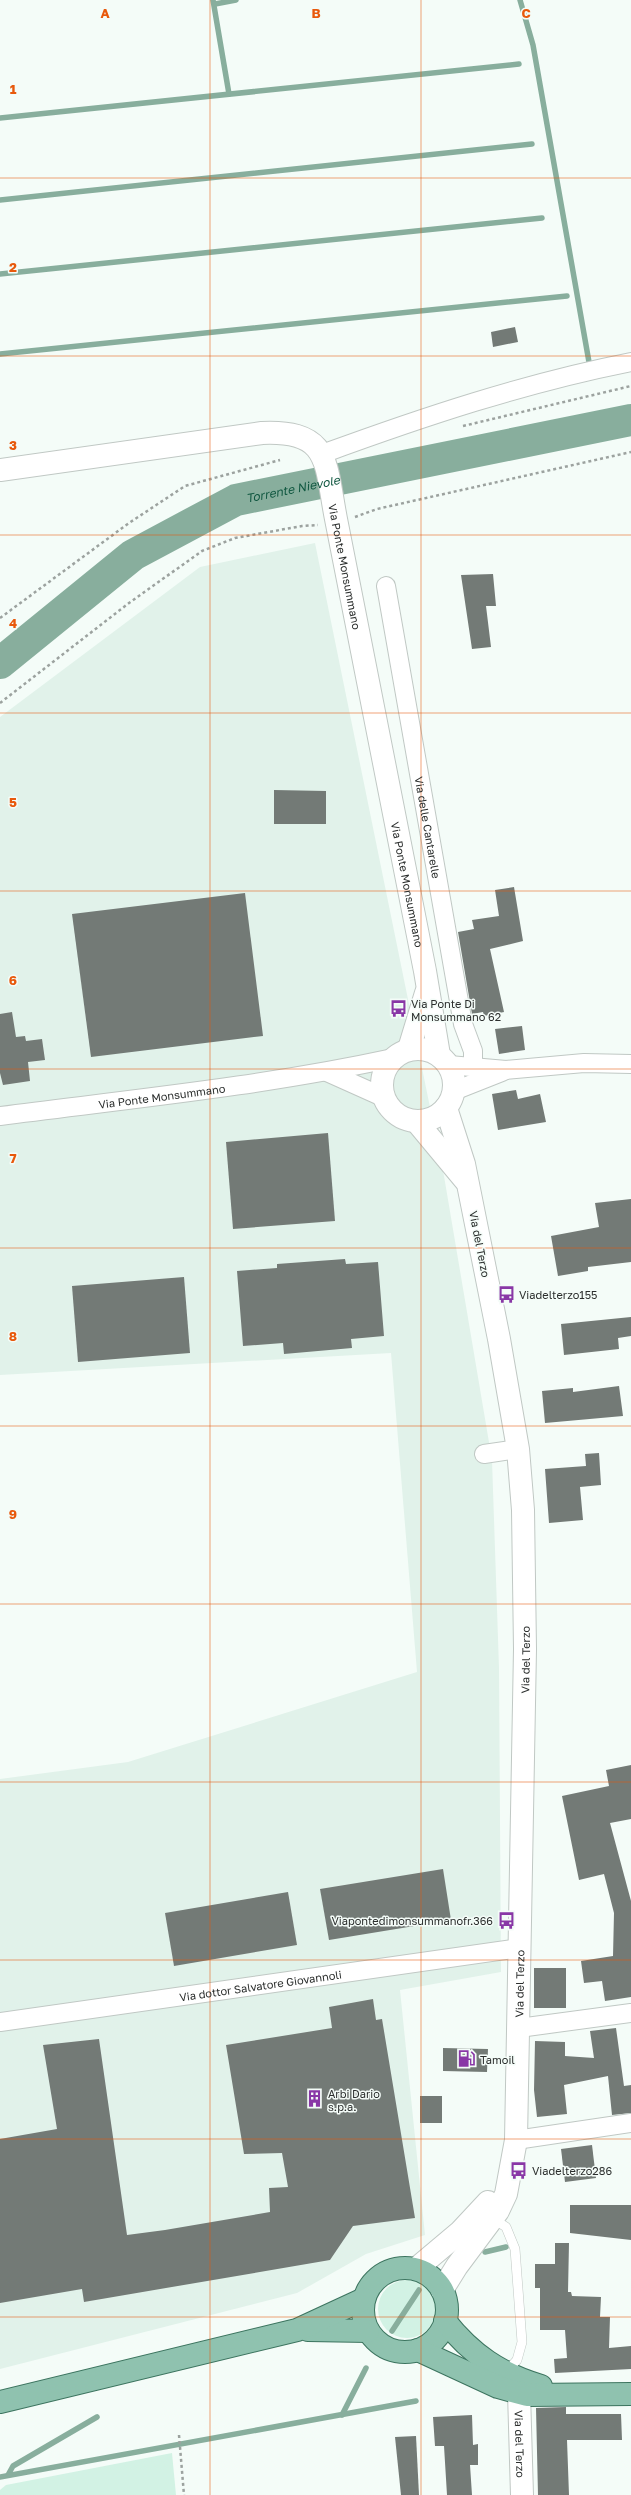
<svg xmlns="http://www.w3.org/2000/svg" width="631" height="2495" font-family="'Golos Text',sans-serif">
<rect width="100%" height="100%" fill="#f4fcf8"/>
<polygon fill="#e1f2ea" points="315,543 444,1176 492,1460 499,1668 501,1972 400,1990 425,2235 366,2254 297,2293 0,2369 0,1779 128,1762 417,1672 391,1353 0,1375 0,717 200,567"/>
<g fill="#d2f2e4">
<circle cx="407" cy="2309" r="29"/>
<polygon points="172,2453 176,2495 0,2495 0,2490 6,2485"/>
</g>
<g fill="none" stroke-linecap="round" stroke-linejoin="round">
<g stroke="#88ae9d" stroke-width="5.5">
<polyline points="213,0 229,94"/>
<polyline points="520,0 533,45 589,362"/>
<polyline points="215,4 236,0"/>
<polyline points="0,118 519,64"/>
<polyline points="0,200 532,144"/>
<polyline points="0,274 542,218"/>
<polyline points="0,354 567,296"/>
<polyline points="485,2252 506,2247"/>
<polyline points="392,2331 419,2290"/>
<polyline points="342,2415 366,2368"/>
<polyline points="8,2475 13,2466 97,2417"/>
<polyline points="0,2477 416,2401"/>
</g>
<path stroke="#88ae9d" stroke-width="32" id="s1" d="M0,663l133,-108 103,-55 395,-80"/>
</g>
<g fill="#737a76">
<polygon points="515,327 518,342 493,347 491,332"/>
<polygon points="493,574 496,606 486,606 491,647 472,649 461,575"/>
<polygon points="274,790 326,791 326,824 274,824"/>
<polygon points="514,887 523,941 490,949 504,1012 484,1016 483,1012 472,1014 458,932 474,929 472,920 499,916 495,890"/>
<polygon points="245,893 263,1036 91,1057 72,914"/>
<polygon points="12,1012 16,1037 25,1036 26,1041 42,1039 45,1060 28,1062 30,1081 3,1085 0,1073 0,1014"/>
<polygon points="522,1026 525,1050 499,1054 495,1029"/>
<polygon points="516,1090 518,1099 540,1094 546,1122 498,1130 492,1094"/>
<polygon points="328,1133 335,1221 233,1229 226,1142"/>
<polygon points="631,1199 631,1262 588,1267 588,1271 558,1276 551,1236 599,1227 595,1203"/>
<polygon points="345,1259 346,1264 378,1262 384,1336 351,1339 352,1348 284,1354 283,1343 243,1346 237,1271 277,1268 277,1264"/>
<polygon points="184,1277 190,1353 78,1362 72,1286"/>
<polygon points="631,1317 631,1336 618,1338 619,1349 564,1355 561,1324"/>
<polygon points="619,1386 623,1416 545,1423 542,1391 573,1388 573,1392"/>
<polygon points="599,1453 601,1485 580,1487 583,1520 549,1523 545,1469 586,1466 585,1454"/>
<polygon points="631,1765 631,1819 610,1823 631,1901 631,1997 605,2001 602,1981 584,1983 581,1961 613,1956 614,1913 604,1874 579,1880 562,1796 609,1786 606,1770"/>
<polygon points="443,1869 451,1920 329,1940 320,1889"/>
<polygon points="288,1892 297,1945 174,1966 165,1913"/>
<rect x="534" y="1968" width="32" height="40"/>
<polygon points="373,1999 376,2020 382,2019 415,2218 353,2226 330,2260 84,2302 82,2289 0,2303 0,2139 57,2129 43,2045 99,2039 127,2235 165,2230 270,2212 269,2188 288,2187 282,2153 244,2154 226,2045 332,2028 329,2007"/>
<polygon points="616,2028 624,2086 631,2085 631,2113 612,2115 608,2076 564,2085 567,2114 537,2117 534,2090 535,2041 565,2042 565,2056 594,2058 590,2031"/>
<polygon points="443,2048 488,2049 487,2072 443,2071"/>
<rect x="420" y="2096" width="22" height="27"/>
<polygon points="592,2145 596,2178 565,2182 561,2149"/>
<polygon points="570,2205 631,2205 631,2240 570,2233"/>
<polygon points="555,2243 569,2243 568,2292 571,2292 572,2296 601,2297 600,2317 610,2317 609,2348 631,2346 631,2369 555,2373 554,2359 567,2358 565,2330 540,2330 540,2288 535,2288 535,2264 555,2264"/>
<polygon points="566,2407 566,2414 621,2414 622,2440 567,2440 569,2495 538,2495 536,2408"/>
<polygon points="472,2415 473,2445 478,2444 478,2465 470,2465 472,2495 447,2495 444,2446 435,2446 433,2417"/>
<polygon points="416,2436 419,2495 401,2495 395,2437"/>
</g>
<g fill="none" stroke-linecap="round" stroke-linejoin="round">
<defs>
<polyline id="lane" points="492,2218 506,2227 515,2249 522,2342 517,2360 506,2372"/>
<g id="street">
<path d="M322,454c101,-37 203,-71 309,-92"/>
<path id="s2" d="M386,586l77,438 10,27v16"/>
<polyline points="449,1065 506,1070 584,1063 631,1064"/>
<polyline points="327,1072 385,1098"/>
<polyline points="454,1091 502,1072"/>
<path id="s3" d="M0,1116c132,-17 264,-30 393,-58"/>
<polyline points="484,1454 518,1449"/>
<path id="s4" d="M0,2022l520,-74"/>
<polyline points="519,2028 631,2013"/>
<polyline points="516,2140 631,2123"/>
</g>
<g id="secondary">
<path id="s5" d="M0,470l262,-37c69,-3 63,30 74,86l89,452 14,84"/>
<circle cx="418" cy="1085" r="36"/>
<polyline points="409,1049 426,993"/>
<polyline points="416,1121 465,1180"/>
<polyline points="416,2269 460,2232 488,2202"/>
<path id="s6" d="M442,2290l15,-24 41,-55 8,-17 10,-54 9,-491 -2,-139 -5,-61 -19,-110 -35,-175 -18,-56"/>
<path id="s7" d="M519,2393l3,102"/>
</g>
<g id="primary">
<circle cx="405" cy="2310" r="42"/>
<path d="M445,2321c26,33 55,53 96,65"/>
<polyline points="308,2330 368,2331"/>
<polyline points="418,2350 498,2387 527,2395 631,2394"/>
<polyline points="0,2402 297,2330 364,2299"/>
</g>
</defs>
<use href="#lane" stroke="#c0c8c4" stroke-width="10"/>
<use href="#street" stroke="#c0c8c4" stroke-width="20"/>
<use href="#secondary" stroke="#c0c8c4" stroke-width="24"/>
<use href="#primary" stroke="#3c745f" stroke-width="24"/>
<g stroke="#9ca29f" stroke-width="2.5" stroke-dasharray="3 3" stroke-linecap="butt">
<polyline points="463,426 631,386"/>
<polyline points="355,517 377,509 631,452"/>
<polyline points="0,618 129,523 185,486 280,460"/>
<polyline points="0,703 129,603 202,551 235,538 302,526 318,525"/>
<polyline points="179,2435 184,2495"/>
</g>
<use href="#lane" stroke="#fff" stroke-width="9"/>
<use href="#street" stroke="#fff" stroke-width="18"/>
<use href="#secondary" stroke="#fff" stroke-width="22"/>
<use href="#primary" stroke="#8fc2af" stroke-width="22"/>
</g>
<path fill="none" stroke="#e8590c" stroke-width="1" stroke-opacity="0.55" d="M210,0v2495M421,0v2495M0,178h631M0,356h631M0,535h631M0,713h631M0,891h631M0,1069h631M0,1248h631M0,1426h631M0,1604h631M0,1782h631M0,1960h631M0,2139h631M0,2317h631"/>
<defs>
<symbol id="bus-bare" viewBox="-9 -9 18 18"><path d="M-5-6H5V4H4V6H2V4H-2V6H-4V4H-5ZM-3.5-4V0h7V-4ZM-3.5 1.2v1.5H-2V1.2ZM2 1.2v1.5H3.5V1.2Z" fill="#8937a6" stroke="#f4fcf8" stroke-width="2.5" paint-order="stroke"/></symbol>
<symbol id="fuel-bare" viewBox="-9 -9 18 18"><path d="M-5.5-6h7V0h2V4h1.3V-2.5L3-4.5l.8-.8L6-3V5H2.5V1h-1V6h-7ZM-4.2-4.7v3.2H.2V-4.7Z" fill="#8937a6" stroke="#f4fcf8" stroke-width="2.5" paint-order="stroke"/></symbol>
<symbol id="building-bare" viewBox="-9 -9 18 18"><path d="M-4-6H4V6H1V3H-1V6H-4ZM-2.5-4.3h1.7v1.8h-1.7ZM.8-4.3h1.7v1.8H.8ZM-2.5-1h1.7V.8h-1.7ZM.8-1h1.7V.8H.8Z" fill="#8937a6" stroke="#f4fcf8" stroke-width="2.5" paint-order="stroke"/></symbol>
</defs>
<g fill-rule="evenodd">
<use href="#bus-bare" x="386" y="996" width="25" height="25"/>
<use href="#bus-bare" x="494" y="1282" width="25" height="25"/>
<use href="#bus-bare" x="494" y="1908" width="25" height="25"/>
<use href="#fuel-bare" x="454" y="2046" width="25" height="25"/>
<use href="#building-bare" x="302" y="2086" width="25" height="25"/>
<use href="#bus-bare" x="506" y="2158" width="25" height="25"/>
</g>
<g text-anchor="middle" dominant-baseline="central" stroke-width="3" stroke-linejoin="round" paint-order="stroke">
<g font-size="11" fill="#2b2e2d" stroke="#f4fcf8">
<text stroke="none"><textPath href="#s5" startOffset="446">Via Ponte Monsummano</textPath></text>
<text stroke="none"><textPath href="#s2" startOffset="245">Via delle Cantarelle</textPath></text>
<text stroke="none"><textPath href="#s5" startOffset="770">Via Ponte Monsummano</textPath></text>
<text stroke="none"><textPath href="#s3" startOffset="163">Via Ponte Monsummano</textPath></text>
<text transform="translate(480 1244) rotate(79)">Via del Terzo</text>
<text stroke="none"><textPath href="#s6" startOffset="651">Via del Terzo</textPath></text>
<text stroke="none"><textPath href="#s6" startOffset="327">Via del Terzo</textPath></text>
<text stroke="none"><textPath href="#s4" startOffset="263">Via dottor Salvatore Giovannoli</textPath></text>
<text stroke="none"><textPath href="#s7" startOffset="51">Via del Terzo</textPath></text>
</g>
<g font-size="11" fill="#2b2e2d" stroke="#f4fcf8" text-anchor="start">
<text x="411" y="1003">Via Ponte Di<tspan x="411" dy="13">Monsummano 62</tspan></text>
<text x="519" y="1294">Viadelterzo155</text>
<text x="493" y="1920" text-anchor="end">Viapontedimonsummanofr.366</text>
<text x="480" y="2059">Tamoil</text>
<text x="328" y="2093">Arbi Dario<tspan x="328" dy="13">s.p.a.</tspan></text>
<text x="532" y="2170">Viadelterzo286</text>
</g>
<g font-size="12" font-style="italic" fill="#115841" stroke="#f4fcf8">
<text stroke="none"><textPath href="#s1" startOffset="346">Torrente Nievole</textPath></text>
</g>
</g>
<g font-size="13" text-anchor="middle" font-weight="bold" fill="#e8590c" stroke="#f4fcf8" stroke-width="3" stroke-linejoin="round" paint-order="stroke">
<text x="105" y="18">A</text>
<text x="316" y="18">B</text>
<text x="526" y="18">C</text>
<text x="13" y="94">1</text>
<text x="13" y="272">2</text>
<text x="13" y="450">3</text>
<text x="13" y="628">4</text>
<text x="13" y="807">5</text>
<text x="13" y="985">6</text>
<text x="13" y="1163">7</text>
<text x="13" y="1341">8</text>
<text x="13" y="1519">9</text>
</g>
</svg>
